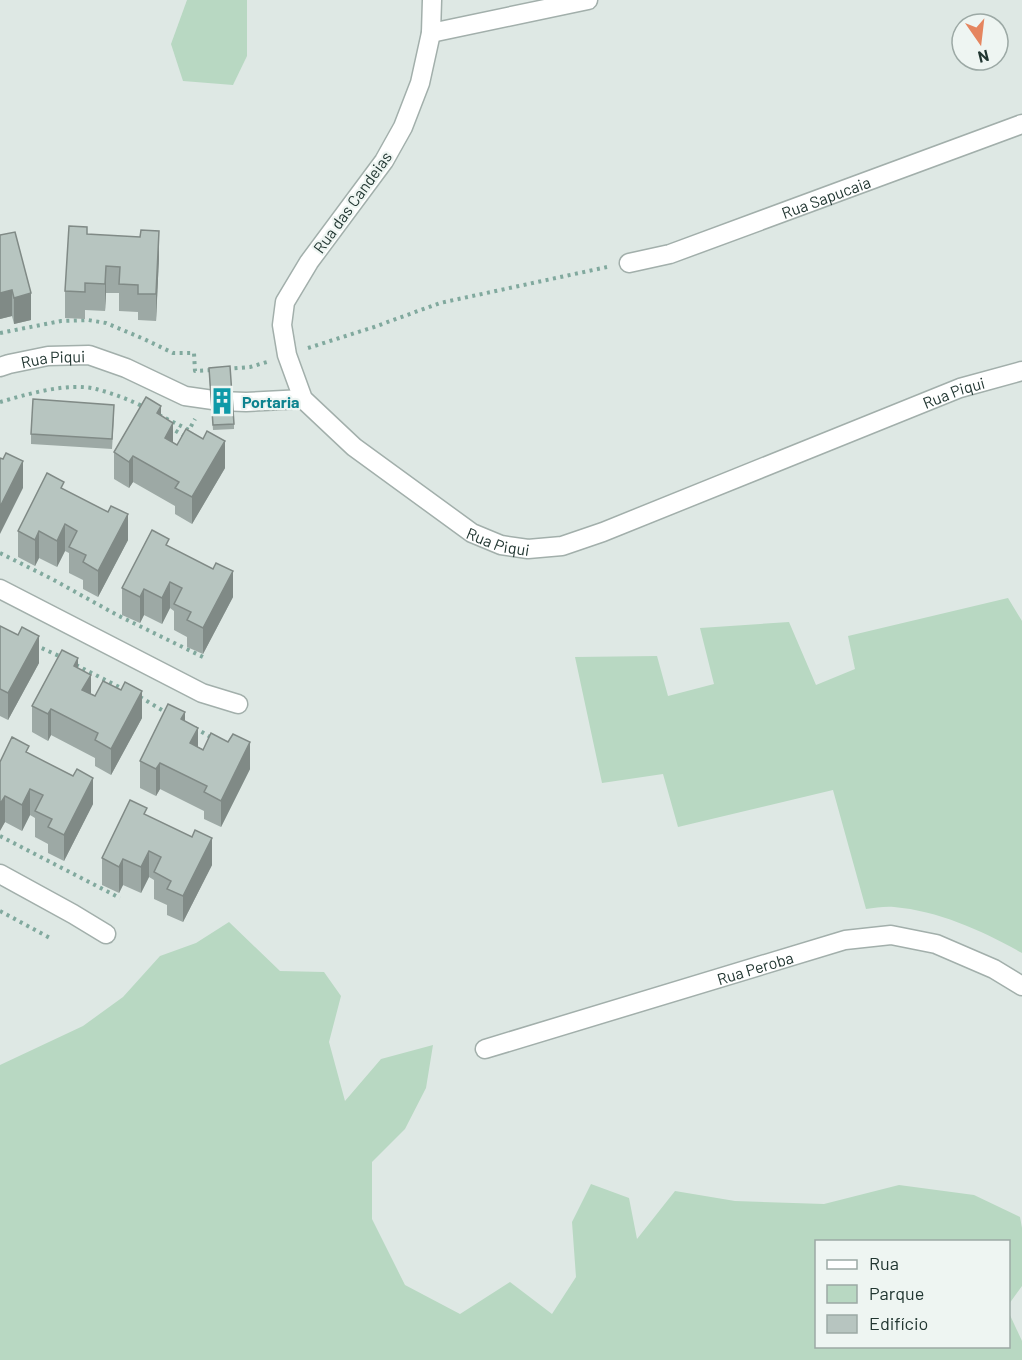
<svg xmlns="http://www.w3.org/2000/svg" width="1022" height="1360" font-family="Barlow,sans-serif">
<rect width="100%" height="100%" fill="#dee8e4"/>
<g fill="#b8d8c2">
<polygon points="187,0 247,0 247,56 233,85 183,81 171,44"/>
<path d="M1008,598l14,23v332c-39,-22 -83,-42 -128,-46 -9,-1 -19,1 -28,2l-33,-119 -155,37 -15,-53 -61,9 -27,-126 82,-1 11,40 46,-12 -14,-56 89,-6 27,63 39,-16 -7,-33z"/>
<polygon points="229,922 280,971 324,972 341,996 329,1042 345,1101 381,1059 433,1045 426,1088 405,1129 372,1162 372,1219 405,1285 460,1314 510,1282 552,1314 576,1277 572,1222 591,1184 629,1198 637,1239 675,1191 735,1201 824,1204 899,1185 974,1195 1020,1217 1022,1228 1022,1286 1009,1304 1008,1242 816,1242 816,1346 1008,1346 1009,1313 1022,1341 1022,1360 0,1360 0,1065 83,1026 123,997 160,956 196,943"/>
</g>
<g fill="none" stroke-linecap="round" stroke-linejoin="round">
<defs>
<g id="minor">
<path id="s1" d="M432,0l-1,33 -11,50 -17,44 -19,34 -75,101 -24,40 -3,23 5,30 16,44 51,48 118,86 29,12 27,4 34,-3 41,-14 357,-144 62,-17"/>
<polyline points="431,33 588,0"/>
<path id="s2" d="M629,263l41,-9 352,-130"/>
<path id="s3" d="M0,367l9,-3 39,-8 41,-1 37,13 59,28 35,5 26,1 57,-3"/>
<polyline points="0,589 202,693 238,704"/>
<polyline points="0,874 73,914 106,934"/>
<path id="s4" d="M485,1049l360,-109 46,-5 45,9 58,25 28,17"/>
</g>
</defs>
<use href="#minor" stroke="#a2afab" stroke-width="21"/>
<g stroke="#81a99e" stroke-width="4" stroke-dasharray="3 4.5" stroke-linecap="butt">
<polyline points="0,333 61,321 88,320 106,323 144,339 173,353 194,353 195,371 214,370"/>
<polyline points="308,348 374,327 440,303 607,267"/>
<polyline points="227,369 250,367 267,362"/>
<path d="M0,402c28,-8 68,-20 96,-13 16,4 34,11 48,18"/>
<polyline points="159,415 189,430 195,419"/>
<polyline points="169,427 186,437"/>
<polyline points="0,553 52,579 117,615 205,658"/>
<polyline points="35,645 61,657"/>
<polyline points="76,665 125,690"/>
<polyline points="140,697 167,713"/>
<polyline points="195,728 212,738"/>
<polyline points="0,836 120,898"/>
<polyline points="0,911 50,938"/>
</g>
<use href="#minor" stroke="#fff" stroke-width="18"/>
</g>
<g fill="#9da9a5">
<polygon points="87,234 159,257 156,321 138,320 138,312 119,311 119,293 106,293 105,311 85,310 85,319 65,318 65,291"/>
<polygon points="0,235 31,320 14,324 12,316 0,319"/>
<polygon points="209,373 234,424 234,429 213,430"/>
<polygon points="114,415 112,449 31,444 31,434"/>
<polygon points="161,416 173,443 225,468 192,524 175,514 175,506 133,482 129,488 114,479 114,452"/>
<polygon points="64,490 128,540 98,597 83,589 83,580 69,573 69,553 65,551 57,567 39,558 35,566 18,557 18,531"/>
<polygon points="169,546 233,597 203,654 187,647 187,637 174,630 174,611 170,608 162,624 144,615 140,623 122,615 122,588"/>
<polygon points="0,626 39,663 8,720 0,716"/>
<polygon points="78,668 91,694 142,718 111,775 95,766 95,758 51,735 48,741 32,732 32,706"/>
<polygon points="185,721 198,747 250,769 221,827 204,819 204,811 160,789 156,796 140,788 140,761"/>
<polygon points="29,753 93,804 64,861 48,853 48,844 35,837 35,818 30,815 22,831 5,822 0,830 0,762"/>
<polygon points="147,815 212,865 183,922 167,915 167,905 154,899 154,880 149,877 141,893 123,885 119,893 102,885 102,858"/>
</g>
<g fill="#808a86">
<polygon points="159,231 159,257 156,321 156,294"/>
<polygon points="106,266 106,293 105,311 105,284"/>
<polygon points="12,290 12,316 0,319 0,293"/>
<polygon points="31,293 31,320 14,324 14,298"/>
<polygon points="161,406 161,432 157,413"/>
<polygon points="173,423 173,449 165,438"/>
<polygon points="225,441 225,468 192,524 192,497"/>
<polygon points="133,456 133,482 129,488 129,462"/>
<polygon points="23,461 23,488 0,534 0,507"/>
<polygon points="128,514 128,540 98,597 98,571"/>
<polygon points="65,524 65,551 57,567 57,541"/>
<polygon points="39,531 39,558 35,566 35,540"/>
<polygon points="233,571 233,597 203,654 203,628"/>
<polygon points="170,582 170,608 162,624 162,598"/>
<polygon points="144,589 144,615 140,623 140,597"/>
<polygon points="39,636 39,663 8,720 8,693"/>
<polygon points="78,658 78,685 74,666"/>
<polygon points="91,675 91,701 82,690"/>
<polygon points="142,691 142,718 111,775 111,749"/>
<polygon points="51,709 51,735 48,741 48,714"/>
<polygon points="185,712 185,738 181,719"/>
<polygon points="198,728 198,754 190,743"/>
<polygon points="250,742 250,769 221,827 221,801"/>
<polygon points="160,763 160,789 156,796 156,769"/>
<polygon points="93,778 93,804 64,861 64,835"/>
<polygon points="30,789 30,815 22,831 22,805"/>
<polygon points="5,796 5,822 0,831 0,804"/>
<polygon points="212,838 212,865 183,922 183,896"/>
<polygon points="149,851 149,877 141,893 141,867"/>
<polygon points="123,859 123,885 119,893 119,867"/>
</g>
<g fill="#b7c5c0" stroke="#808a86" stroke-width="1.5">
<polygon points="69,226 87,227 87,234 140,237 141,230 159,231 156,294 138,294 138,285 119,284 120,267 106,266 105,284 85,283 85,292 65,291"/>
<polygon points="15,232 31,293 14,298 12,290 0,293 0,235"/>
<polygon points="230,366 234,424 213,425 209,368"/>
<polygon points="146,397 161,406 157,413 173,423 165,438 177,445 186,429 203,439 207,431 225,441 192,497 175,488 179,482 133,456 129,462 114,452"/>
<polygon points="33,399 114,405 112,439 31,434"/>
<polygon points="6,453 23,461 0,507 0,458 3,459"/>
<polygon points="47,473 64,482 61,488 108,512 111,506 128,514 98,571 83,562 86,555 69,547 77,531 65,524 57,541 39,531 35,540 18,531"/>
<polygon points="152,530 169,539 166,545 213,569 216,563 233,571 203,628 187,620 191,612 174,604 182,588 170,582 162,598 144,589 140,597 122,588"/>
<polygon points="0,626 18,635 22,627 39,636 8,693 0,689"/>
<polygon points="62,650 78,658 74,666 91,675 82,690 95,696 103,681 121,690 125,682 142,691 111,749 95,740 98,733 51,709 48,714 32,706"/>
<polygon points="168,704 185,712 181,719 198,728 190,743 203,750 211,733 228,742 233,734 250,742 221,801 204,792 207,786 160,763 156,769 140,761"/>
<polygon points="12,737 29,746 26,752 73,776 77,769 93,778 64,835 48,827 52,819 35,811 43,795 30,789 22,805 5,796 0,804 0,762"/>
<polygon points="130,800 147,808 144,814 192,837 195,830 212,838 183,896 167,889 171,881 154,872 161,857 149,851 141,867 123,859 119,867 102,858"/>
</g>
<defs>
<symbol id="building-bare" viewBox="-9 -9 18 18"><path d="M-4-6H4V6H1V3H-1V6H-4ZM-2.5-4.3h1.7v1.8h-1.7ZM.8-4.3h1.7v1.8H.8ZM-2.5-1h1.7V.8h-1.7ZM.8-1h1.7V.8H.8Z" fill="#0f9aa8" stroke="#eef5f2" stroke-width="2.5" paint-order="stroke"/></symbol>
</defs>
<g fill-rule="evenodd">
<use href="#building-bare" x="203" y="382" width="38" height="38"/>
</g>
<g text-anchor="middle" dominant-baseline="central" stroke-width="4.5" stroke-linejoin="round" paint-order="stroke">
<g font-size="16" fill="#213631" stroke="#eef5f2">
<text stroke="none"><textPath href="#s2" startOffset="208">Rua Sapucaia</textPath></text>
<text transform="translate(352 202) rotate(-54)">Rua das Candeias</text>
<text stroke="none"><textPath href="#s3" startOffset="54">Rua Piqui</textPath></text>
<text stroke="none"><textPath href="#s1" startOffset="1173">Rua Piqui</textPath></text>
<text stroke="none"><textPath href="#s1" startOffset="687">Rua Piqui</textPath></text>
<text stroke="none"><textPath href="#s4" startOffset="282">Rua Peroba</textPath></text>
</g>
<g font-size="16" font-weight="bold" fill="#0d838f" stroke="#eef5f2" text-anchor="start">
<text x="242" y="401">Portaria</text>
</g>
</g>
<rect x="815" y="1240" width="195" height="108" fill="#eef5f2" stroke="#9ca9a5" stroke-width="1.5"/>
<rect x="827" y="1260" width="30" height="9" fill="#ffffff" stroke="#9ca9a5" stroke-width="1.5"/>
<text x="869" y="1270" font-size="18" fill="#213631">Rua</text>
<rect x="827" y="1285" width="30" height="18" fill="#b8d8c2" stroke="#9ca9a5" stroke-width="1.5"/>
<text x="869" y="1300" font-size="18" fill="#213631">Parque</text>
<rect x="827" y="1315" width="30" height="18" fill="#b7c5c0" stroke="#9ca9a5" stroke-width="1.5"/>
<text x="869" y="1330" font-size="18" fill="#213631">Edifício</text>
<g transform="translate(980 42) rotate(166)"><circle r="28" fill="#eef5f2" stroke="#9ca9a5" stroke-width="1.5"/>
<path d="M0-4.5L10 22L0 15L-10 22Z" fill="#e5855f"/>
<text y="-9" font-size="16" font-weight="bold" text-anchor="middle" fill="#213631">N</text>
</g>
</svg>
